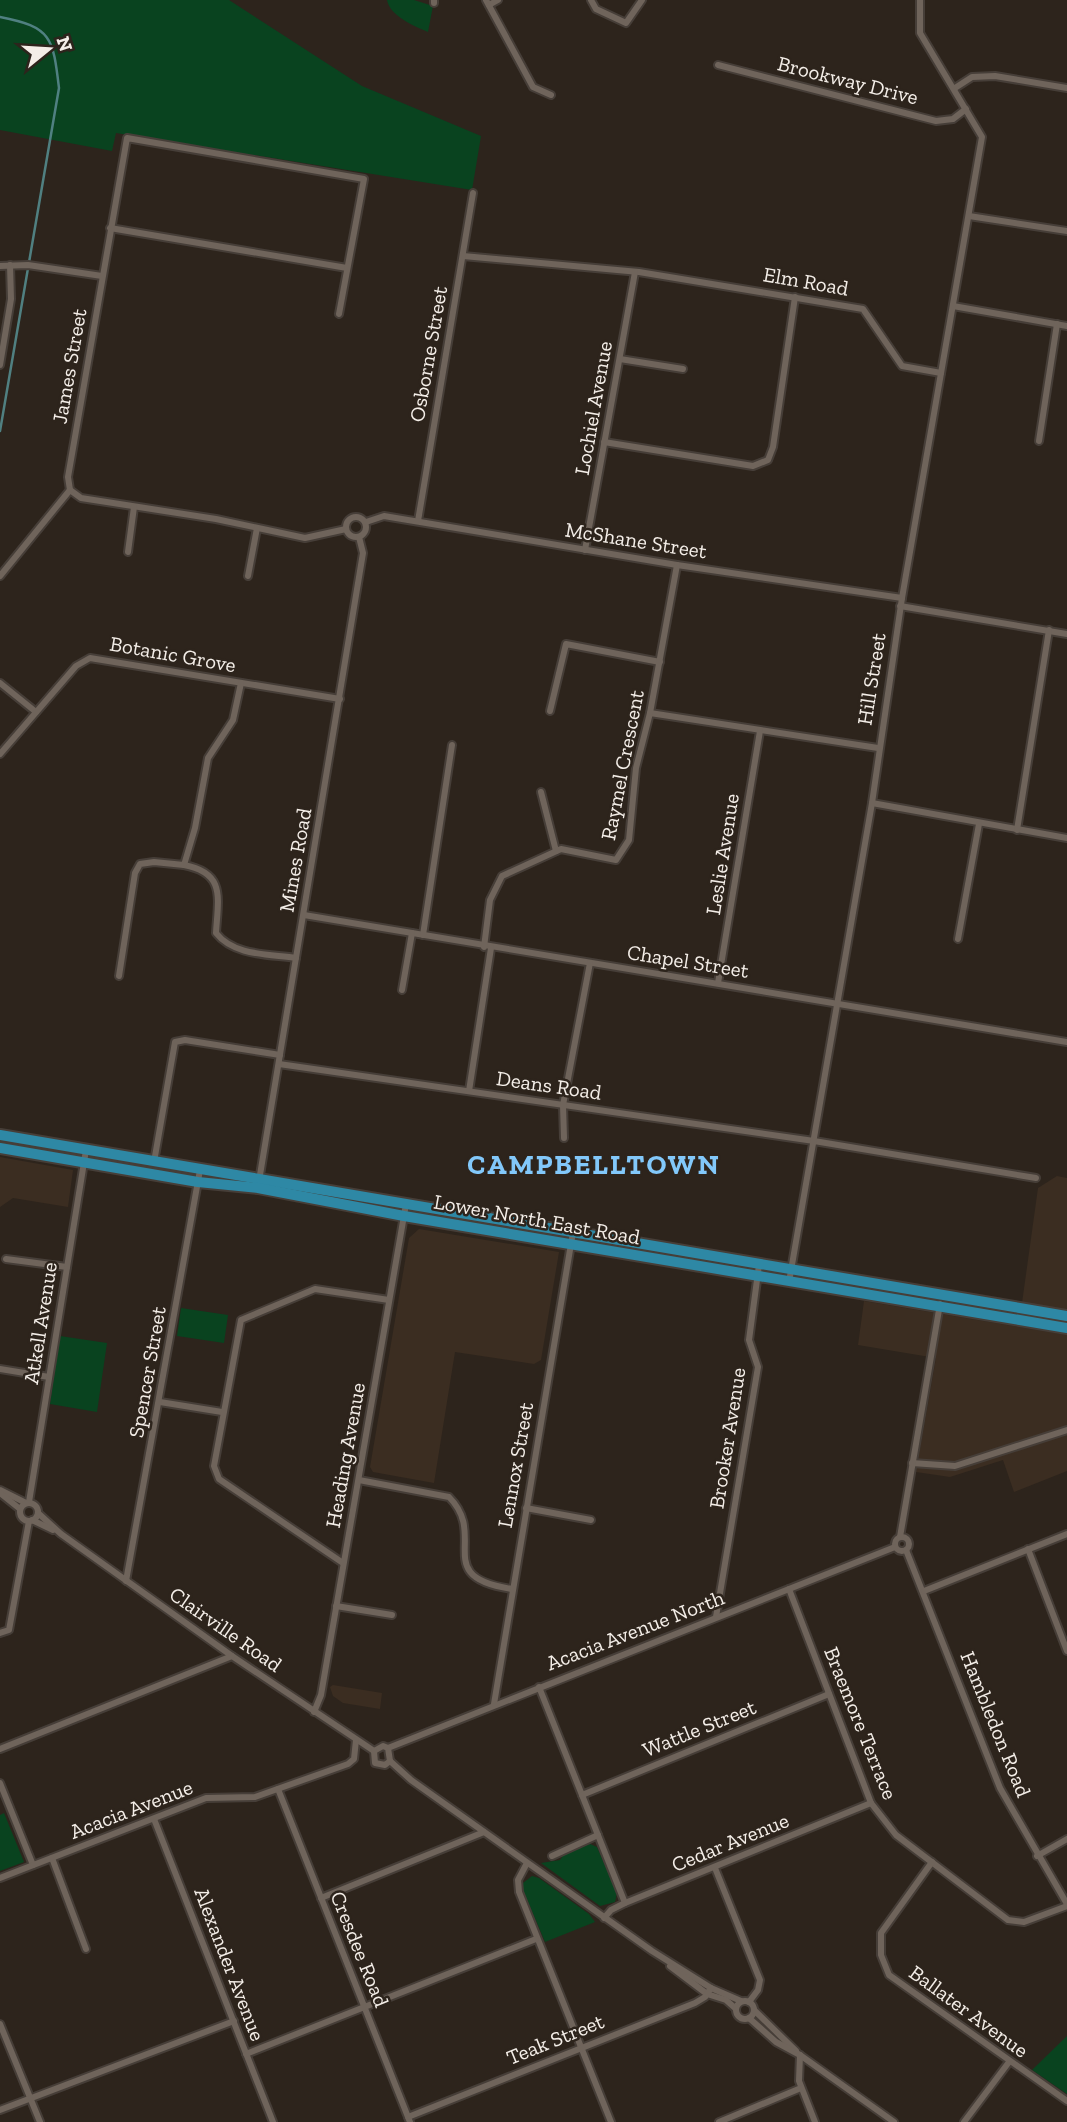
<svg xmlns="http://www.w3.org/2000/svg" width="1067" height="2122" font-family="'Zilla Slab',serif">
<rect width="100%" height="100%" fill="#2d241c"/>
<g fill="#3b2d21">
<polygon points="0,1157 73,1170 68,1207 13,1198 0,1207"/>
<polygon points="1057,1176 1067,1178 1067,1310 1022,1303 1038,1188"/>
<polygon points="419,1229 559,1252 541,1360 534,1364 455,1352 434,1483 373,1472 370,1467 409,1238"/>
<polygon points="864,1301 1067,1335 1067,1471 1014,1492 1003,1460 950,1477 916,1472 936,1358 858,1345"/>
<polygon points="333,1685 382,1693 380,1709 343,1703 333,1696 330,1687"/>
</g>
<g fill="#09431f">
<polygon points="0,0 229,0 362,86 481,136 472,190 116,133 112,151 0,130"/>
<path d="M387,0h27l19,6 -5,26c-14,-6 -38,-16 -41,-32z"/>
<polygon points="181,1308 228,1315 224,1343 177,1336"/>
<polygon points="60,1336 107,1343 97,1412 50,1404"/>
<polygon points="4,1813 24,1862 0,1871 0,1815"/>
<polygon points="590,1844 597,1847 617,1893 615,1902 600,1906 541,1863 560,1860 564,1854"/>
<polygon points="532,1876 539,1878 589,1914 595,1922 545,1942 523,1890 523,1883"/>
<polygon points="1067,2036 1067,2094 1032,2070"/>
</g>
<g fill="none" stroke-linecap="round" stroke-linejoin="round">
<path stroke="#508081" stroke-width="2.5" d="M0,17c52,10 53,21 59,71l-59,343"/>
<defs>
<g id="minor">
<polyline points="486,0 533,87 551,95"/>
<polyline points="591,0 596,9 626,23 642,0"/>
<polyline points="434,3 434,0"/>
<polyline points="489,5 498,0"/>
<polyline points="718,65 936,121 953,119 966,109"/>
<polyline points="955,88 972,77 995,76 1067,88"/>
<polyline points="969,216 1067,231"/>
<polyline points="110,228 347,268"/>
<polyline points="463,256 639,272 863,309 902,366 941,373"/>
<polyline points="0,266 28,265 102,276"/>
<polyline points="953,306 1067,326"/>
<polyline points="620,359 683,369"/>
<polyline points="0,365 11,299 10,265"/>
<polyline points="1039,441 1057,324"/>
<polyline points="604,442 753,466 768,460 773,447 795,297"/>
<polyline points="70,490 68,477 127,138 364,179 339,314"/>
<polyline points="70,490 81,498 216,519 305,538 346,529"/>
<circle cx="356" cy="527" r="10"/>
<polyline points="418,521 473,193"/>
<polyline points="366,522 384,516 677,565 902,598"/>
<polyline points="585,550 635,272"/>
<polyline points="128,552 134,507"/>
<polyline points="0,576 70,490"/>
<polyline points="248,576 257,528"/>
<polyline points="900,606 1067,634"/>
<polyline points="0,683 36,712"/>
<polyline points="550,711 566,644 660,662"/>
<polyline points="650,713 878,748"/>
<polyline points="0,754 76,666 90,658 340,699"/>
<polyline points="541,792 556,851"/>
<polyline points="872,803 1067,838"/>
<polyline points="1017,830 1049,630"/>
<path d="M184,865c42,8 34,33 32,68 18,23 53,21 80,25"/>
<polyline points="304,915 1067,1042"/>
<polyline points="423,935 452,745"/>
<polyline points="958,939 979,824"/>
<polyline points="484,947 490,900 502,876 561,849 616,860 629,840 636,768 650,713 677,565"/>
<polyline points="119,976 135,873 140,864 154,862 184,865 195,828 208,758 233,720 241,683"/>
<polyline points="718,983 760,731"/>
<polyline points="402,990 412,933"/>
<polyline points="279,1064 814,1141 1036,1178"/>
<polyline points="469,1091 491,948"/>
<polyline points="564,1138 563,1105 590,963"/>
<polyline points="154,1162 175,1042 185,1040 280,1055"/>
<polyline points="259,1181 363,553 359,537"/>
<polyline points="6,1259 67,1267"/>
<polyline points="789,1282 872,803 902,598 982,137 920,33 920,0"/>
<polyline points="0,1369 49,1377"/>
<polyline points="160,1402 222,1412"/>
<polyline points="912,1463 955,1466 1067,1430"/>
<path d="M359,1480l90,17c40,40 -19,80 63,92"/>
<polyline points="0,1490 26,1503"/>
<polyline points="0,1493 20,1509"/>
<polyline points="29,1502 86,1150"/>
<circle cx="29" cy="1512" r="9"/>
<polyline points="526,1508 591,1520"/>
<polyline points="38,1513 61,1534 232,1656 374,1751"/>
<polyline points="32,1520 53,1530"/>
<circle cx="902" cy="1544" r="7"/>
<polyline points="900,1537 940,1304"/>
<polyline points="1028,1549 1067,1651"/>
<polyline points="906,1550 1000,1788 1067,1904"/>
<polyline points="343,1563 219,1479 214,1466 241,1320 315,1289 389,1300"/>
<polyline points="126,1581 200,1170"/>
<polyline points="789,1589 871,1803 896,1835 1008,1920 1024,1922 1067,1906"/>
<polyline points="924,1591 1067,1534"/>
<polyline points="336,1606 392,1615"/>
<polyline points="716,1617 758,1367 749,1340 759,1265"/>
<polyline points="0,1633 9,1630 29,1521"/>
<polyline points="539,1687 625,1903"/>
<polyline points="494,1704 573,1232"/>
<polyline points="314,1712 321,1695 406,1204"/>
<polyline points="388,1748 895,1547"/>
<polyline points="0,1749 232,1656"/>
<polyline points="374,1751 383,1746 388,1748 390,1761"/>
<polyline points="374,1751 375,1763 385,1765 390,1761"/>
<polyline points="390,1761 411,1780 652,1951 711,1988 741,2001"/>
<polyline points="0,1783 33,1865"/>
<polyline points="278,1789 410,2122"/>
<polyline points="582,1795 829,1694"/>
<polyline points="154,1819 273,2122"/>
<polyline points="552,1856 598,1835"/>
<polyline points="1037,1856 1067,1839"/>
<polyline points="52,1858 86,1949"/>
<polyline points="932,1862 881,1933 881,1955 889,1975 1067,2101"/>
<polyline points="527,1863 518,1880 519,1892 611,2122"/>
<polyline points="715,1868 760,1980 758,1990 749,2002"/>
<polyline points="0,1878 206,1798 255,1797 348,1764 354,1759 356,1740"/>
<polyline points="321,1898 484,1832"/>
<polyline points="604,1918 611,1910 625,1903 871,1803"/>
<polyline points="670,1966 707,1994 726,2000 735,2008"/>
<circle cx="745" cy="2010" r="9"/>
<polyline points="754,2010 796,2051"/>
<polyline points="749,2018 776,2042 800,2055 894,2122"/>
<polyline points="0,2024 40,2122"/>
<polyline points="246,2054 536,1939"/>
<polyline points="800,2055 799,2081 815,2122"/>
<polyline points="0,2110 234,2021"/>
<polyline points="408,2117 695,2003 705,1997 711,1988"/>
<polyline points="719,2122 801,2088"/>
<polyline points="964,2122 1009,2062"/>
</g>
<g id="primary">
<polyline points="0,1135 1067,1316"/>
<polyline points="0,1148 198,1182 258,1188 404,1216 1067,1328"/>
</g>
</defs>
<use href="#minor" stroke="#463e38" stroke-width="10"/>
<use href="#primary" stroke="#463e38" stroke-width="14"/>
<use href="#minor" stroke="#6f645b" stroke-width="6"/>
<use href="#primary" stroke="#2e88a5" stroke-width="10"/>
</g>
<g text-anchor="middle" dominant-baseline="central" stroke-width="5" stroke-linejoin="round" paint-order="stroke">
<g font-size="21" fill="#f4eee8" stroke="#2d241c">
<text transform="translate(848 80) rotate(14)">Brookway Drive</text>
<text transform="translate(806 281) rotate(10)">Elm Road</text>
<text transform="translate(428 354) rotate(-80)">Osborne Street</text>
<text transform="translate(69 366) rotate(-80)">James Street</text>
<text transform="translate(593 408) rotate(-80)">Lochiel Avenue</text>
<text transform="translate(636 540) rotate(9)">McShane Street</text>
<text transform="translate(173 654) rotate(10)">Botanic Grove</text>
<text transform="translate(871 679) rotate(-81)">Hill Street</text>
<text transform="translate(622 765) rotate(-79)">Raymel Crescent</text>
<text transform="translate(722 854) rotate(-81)">Leslie Avenue</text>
<text transform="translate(295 860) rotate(-80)">Mines Road</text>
<text transform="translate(688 961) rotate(9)">Chapel Street</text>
<text transform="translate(549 1085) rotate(8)">Deans Road</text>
<text transform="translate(537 1219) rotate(10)">Lower North East Road</text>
<text transform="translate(40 1323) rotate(-81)">Atkell Avenue</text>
<text transform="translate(147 1372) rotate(-80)">Spencer Street</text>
<text transform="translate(727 1438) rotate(-81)">Brooker Avenue</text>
<text transform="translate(345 1455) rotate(-80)">Heading Avenue</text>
<text transform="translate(515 1465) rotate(-80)">Lennox Street</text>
<text transform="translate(226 1629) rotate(35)">Clairville Road</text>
<text transform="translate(635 1630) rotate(-21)">Acacia Avenue North</text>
<text transform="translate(861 1723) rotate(68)">Braemore Terrace</text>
<text transform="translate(996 1724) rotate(68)">Hambledon Road</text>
<text transform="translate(699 1728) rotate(-22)">Wattle Street</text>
<text transform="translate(131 1809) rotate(-21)">Acacia Avenue</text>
<text transform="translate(730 1842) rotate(-22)">Cedar Avenue</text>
<text transform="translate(360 1949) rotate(68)">Cresdee Road</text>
<text transform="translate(230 1964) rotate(69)">Alexander Avenue</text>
<text transform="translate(969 2011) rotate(36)">Ballater Avenue</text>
<text transform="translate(555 2039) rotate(-22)">Teak Street</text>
</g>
<g font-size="28" font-weight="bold" letter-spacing="2" fill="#82c8fa" stroke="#2d241c">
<text x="594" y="1164">CAMPBELLTOWN</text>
</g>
</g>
<g transform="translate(49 49) rotate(72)" stroke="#2d241c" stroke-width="5" paint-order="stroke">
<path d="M0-5L12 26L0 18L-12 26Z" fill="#f4eee8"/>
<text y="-10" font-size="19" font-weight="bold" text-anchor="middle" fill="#f4eee8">N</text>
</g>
</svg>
